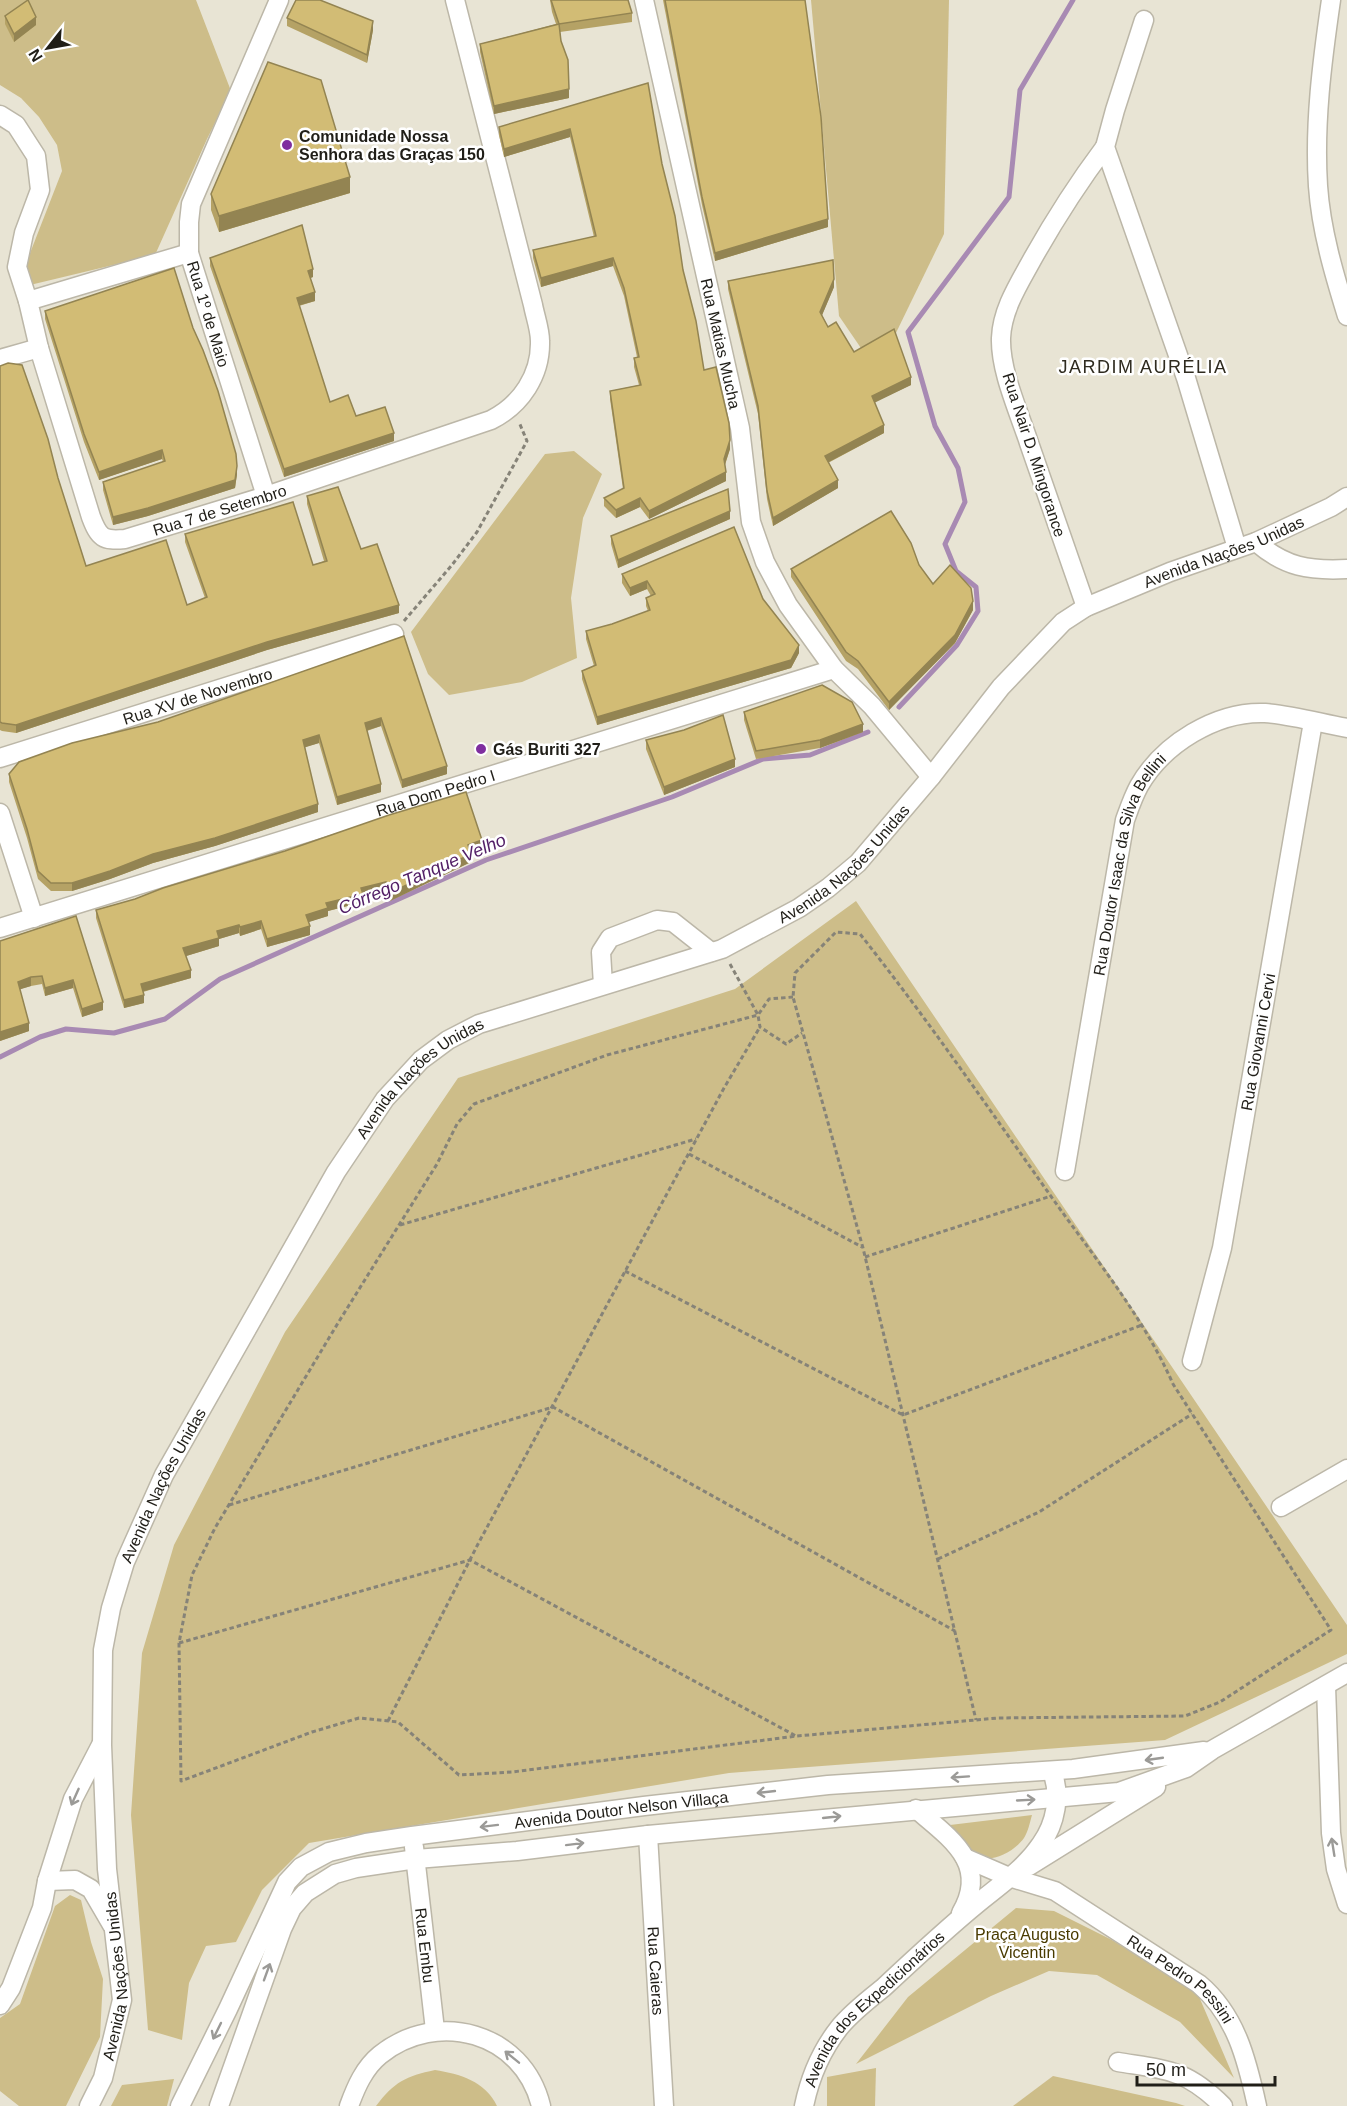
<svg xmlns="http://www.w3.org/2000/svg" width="1347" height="2106" font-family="Helvetica,sans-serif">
<rect width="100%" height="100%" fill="#e8e4d4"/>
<g fill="#cdbd89">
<polygon points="0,0 196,0 231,91 207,139 155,255 30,285 25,266 62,171 57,145 39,117 21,98 0,85"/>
<polygon points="811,0 949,0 944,234 894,337 865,354 839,316"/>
<polygon points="574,451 602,474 583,518 571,598 577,658 522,682 449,695 428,674 411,632 545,454"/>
<polygon points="856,901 1347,1625 1347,1654 1165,1740 729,1773 309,1843 262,1890 236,1942 206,1946 189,1983 182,2040 148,2030 131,1815 142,1653 174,1545 285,1332 458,1078 735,989"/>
<path d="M1032,1815c-2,7 -4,17 -8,23 -10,14 -34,27 -51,17 -11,-5 -18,-20 -23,-30z"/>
<polygon points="70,1895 81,1900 91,1942 103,1979 100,2037 66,2106 19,2106 0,2091 0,2018 20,2004 55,1906"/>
<polygon points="1016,1908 1054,1911 1112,1940 1197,1992 1234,2078 1180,2022 1097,1975 1049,1971 991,1996 856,2064 908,1997"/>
<polygon points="876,2068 875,2106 827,2106 827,2077"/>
<path d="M435,2070c25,4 50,11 62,36h-121c18,-24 30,-30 59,-36z"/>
<polygon points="1053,2076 1176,2103 1185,2106 1013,2106"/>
<polygon points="174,2079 167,2106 111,2106 122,2085"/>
</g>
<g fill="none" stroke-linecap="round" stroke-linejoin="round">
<g stroke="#a88ab3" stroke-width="5">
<polyline points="899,707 957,645 978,611 976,587 956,571 945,544 965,502 958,468 935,426 908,332 1009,197 1020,90 1073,0"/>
<polyline points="0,1057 40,1037 66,1029 114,1033 165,1019 220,979 486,860 672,797 763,759 810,755 868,732"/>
</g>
<defs>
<g id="minor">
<path id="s1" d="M644,0l96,428 11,94 14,40 23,43 46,64 38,37 59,71"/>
<path d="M1331,0c-9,62 -17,124 -13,186 3,44 16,88 29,130"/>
<polyline points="1144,20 1115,110 1105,147 1186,378 1237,548"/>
<polyline points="0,115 16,125 36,156 40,190 24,233 17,267 28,301"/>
<path id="s2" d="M189,253l-161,48 11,47 52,169c8,21 12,24 34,22l141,-43 225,-76c30,-15 50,-45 49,-79 0,-12 -5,-25 -7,-36l-78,-305"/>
<polyline points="0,359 39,348"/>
<polyline points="266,496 189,253 189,222 191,204 279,0"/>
<path d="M1256,542c29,25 53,29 91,27"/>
<path d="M1086,607c-19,-55 -38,-109 -57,-164 -10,-31 -29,-72 -28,-105 1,-29 19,-56 32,-80 22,-39 45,-75 72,-111"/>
<path id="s3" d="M0,758l394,-124"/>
<polyline points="0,813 34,918"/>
<path id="s4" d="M0,928l834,-259"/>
<polyline points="603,985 601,952 610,938 657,920 673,922 711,952"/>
<path id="s5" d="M1065,1171l60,-351c4,-11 8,-23 14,-34 24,-42 77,-75 126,-73 27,2 55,10 82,15"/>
<path id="s6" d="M1192,1361l30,-113 91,-526"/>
<polyline points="1281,1507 1347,1469"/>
<polyline points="1326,1686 1331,1833 1336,1869 1347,1904"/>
<path d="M916,1809c34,29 74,55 45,104"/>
<path id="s7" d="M648,1835l16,271"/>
<path id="s8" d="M414,1847l21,183"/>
<path id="s9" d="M965,1858l44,19 46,14 144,93c37,31 48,76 58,122"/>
<polyline points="1029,1866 1156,1787"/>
<polyline points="47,1881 75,1880 91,1889 112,1925"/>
<polyline points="0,2005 11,1988 42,1908 47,1881 73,1799 101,1745"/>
<path d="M1118,2062c49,8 68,7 105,44"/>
<path id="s10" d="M89,2106l14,-28 19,-78 -15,-131 -5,-124 1,-95 8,-42 14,-46 39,-87 172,-303 49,-73 36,-39 27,-20 31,-16 243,-75 77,-41 29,-20 30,-25 73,-86 70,-90 62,-65 23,-15 84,-35 86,-30 75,-35 16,-10"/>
<path id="s11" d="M180,2106l48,-97 59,-127 14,-15 28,-15 37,-9 46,-7 232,-30 184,-21 245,-16 131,-18"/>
<polyline points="219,2106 282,1929 292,1908 305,1893 335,1874 356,1868 416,1859 517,1851 648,1835 1119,1792 1186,1768 1212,1750 1347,1673"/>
<path d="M349,2106c7,-19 15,-38 31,-51 57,-46 143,-23 161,51"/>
<path id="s12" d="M804,2106c6,-29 17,-55 35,-78 12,-15 29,-28 44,-40 31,-29 62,-58 95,-85 22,-18 47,-35 63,-59 15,-21 20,-49 11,-73"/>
</g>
</defs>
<use href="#minor" stroke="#bcb7a8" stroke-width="21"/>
<g stroke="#868378" stroke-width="3" stroke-dasharray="4.5 3" stroke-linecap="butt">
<polyline points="404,621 452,565 477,532 527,441 519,422"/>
<path d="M730,964l28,51 -151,40 -133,49 -17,20 -20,40 -99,159 -123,205 -23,47 -13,68 2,138 131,-49 47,-14 39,4 61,53 53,-3 285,-36 201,-18 187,-2 35,-14 111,-72 -158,-246c-29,-66 -76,-123 -118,-182 -64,-90 -126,-181 -195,-268l-24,-2 -41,41 -2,24 70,251 113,472"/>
<polyline points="793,997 769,999 758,1015 760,1027 786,1044 802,1033"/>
<polyline points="689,1154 862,1247"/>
<polyline points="400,1225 696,1139"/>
<polyline points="865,1257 1051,1196"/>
<polyline points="625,1271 903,1415 1142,1325"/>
<polyline points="229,1505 553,1407 955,1631"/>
<polyline points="938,1559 1039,1512 1192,1414"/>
<polyline points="179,1643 470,1560 796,1736"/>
<polyline points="388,1721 478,1544 724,1088 760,1027"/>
</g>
<use href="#minor" stroke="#fff" stroke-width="18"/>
</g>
<g fill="#b5a265">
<polygon points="550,0 628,0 632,13 632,22 560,32 569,98 494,114 480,52 480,44 556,24 552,12"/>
<polygon points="663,0 805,0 828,227 715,261 702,205"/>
<polygon points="5,16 36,25 14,42 5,24"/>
<polygon points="287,18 373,30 367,63 287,26"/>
<polygon points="648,83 662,164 683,270 704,370 730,449 725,465 726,481 649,519 640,507 616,518 604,506 604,498 623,489 610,399 610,391 639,385 634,367 634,358 637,357 624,296 613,266 541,287 533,258 533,250 594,237 570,137 504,157 499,135 499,127"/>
<polygon points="350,193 219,232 211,210 211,194"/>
<polygon points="210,258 313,277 310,278 315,301 299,306 330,402 356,416 394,441 284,477 210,266"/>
<polygon points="728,281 834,287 822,315 828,327 854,352 911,385 874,402 884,433 828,463 838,488 773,526 767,499 758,414 728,289"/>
<polygon points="45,311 237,474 235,488 148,516 113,525 103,490 103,482 163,462 162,459 99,480 84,442 45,319"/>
<polygon points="0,366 58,478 86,566 187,605 205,598 185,542 185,534 313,565 324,561 307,504 307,496 361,549 399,613 267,650 16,733 2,731 0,730"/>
<polygon points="730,519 618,568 611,544 611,536"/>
<polygon points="919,565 933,584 973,610 955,643 889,710 858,669 846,661 791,577 791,569"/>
<polygon points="622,574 763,599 799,653 791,668 597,725 582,679 582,671 594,666 586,639 586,631 612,624 648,611 646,606 646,598 651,596 647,589 630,596 622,583"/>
<polygon points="404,636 447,774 402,788 381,726 367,731 381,792 337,805 319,743 305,747 318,812 215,846 153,863 110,879 72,891 51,891 38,879 27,838 9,782 9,774"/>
<polygon points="744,712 863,732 820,748 756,759 744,720"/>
<polygon points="646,740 735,767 664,795 646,749"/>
<polygon points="482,849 471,852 471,862 390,901 386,890 363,896 363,902 328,911 328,916 308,922 310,935 267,947 261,929 240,936 239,933 219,939 219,946 186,956 191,978 143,992 144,1003 124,1008 96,918 96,910"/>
<polygon points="76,916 103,1010 82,1017 73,988 45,996 42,984 31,986 20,989 29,1031 0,1041 0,941"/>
</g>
<g fill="#938452">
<polygon points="36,17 36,25 14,42 14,34"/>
<polygon points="373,21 373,30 367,63 367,55"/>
<polygon points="569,89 569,98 494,114 494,106"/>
<polygon points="570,129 570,137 504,157 504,149"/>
<polygon points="350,177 350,193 219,232 219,216"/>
<polygon points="828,219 828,227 715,261 715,253"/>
<polygon points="613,258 613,266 541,287 541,278"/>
<polygon points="313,269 313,277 308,279 308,271"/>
<polygon points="834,279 834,287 820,320 820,312"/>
<polygon points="315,292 315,301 297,306 297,298"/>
<polygon points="911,377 911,385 872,404 872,396"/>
<polygon points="884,425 884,433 825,464 825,456"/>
<polygon points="394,433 394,441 284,477 284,469"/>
<polygon points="730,440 730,449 724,467 724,459"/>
<polygon points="162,450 162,459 99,480 99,472"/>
<polygon points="237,466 237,474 235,488 148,516 113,525 113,517"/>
<polygon points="726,472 726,481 649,519 649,511"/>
<polygon points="838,480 838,488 773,526 773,518"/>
<polygon points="640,498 640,507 616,518 616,510"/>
<polygon points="730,511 730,519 618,568 618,560"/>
<polygon points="647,581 647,589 630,596 630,588"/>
<polygon points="973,601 973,610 955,643 889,710 889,702"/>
<polygon points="399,605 399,613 267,650 16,733 16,725 267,642"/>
<polygon points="799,645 799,653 791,668 597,725 597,717"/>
<polygon points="381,718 381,726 365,731 365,723"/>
<polygon points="863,724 863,732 820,748 820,740"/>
<polygon points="319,735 319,743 303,748 303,740"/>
<polygon points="735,759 735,767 664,795 664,787"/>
<polygon points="447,766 447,774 402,788 402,780"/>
<polygon points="381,784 381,792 337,805 337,797"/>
<polygon points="318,804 318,812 215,846 153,863 110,879 72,891 72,883 153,854"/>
<polygon points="482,840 482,849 468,853 468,845"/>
<polygon points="471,854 471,862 390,901 390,893"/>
<polygon points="386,882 386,890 363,896 363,902 328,911 328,916 306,923 306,915 326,903 361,888"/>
<polygon points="261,921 261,929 240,936 240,927"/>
<polygon points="239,925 239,933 219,939 219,946 183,957 183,948 217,931"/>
<polygon points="310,926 310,935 267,947 267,939"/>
<polygon points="191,970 191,978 141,992 141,984"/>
<polygon points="31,977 31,986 18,990 18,982"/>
<polygon points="73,980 73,988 45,996 45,988"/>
<polygon points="144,995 144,1003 124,1008 124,1000"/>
<polygon points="103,1002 103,1010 82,1017 82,1009"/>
<polygon points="29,1023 29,1031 0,1041 0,1032"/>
</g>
<g fill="#d2bc75" stroke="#938452" stroke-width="1.5">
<polygon points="28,0 36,17 14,34 5,16"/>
<polygon points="296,0 320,0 373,21 367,55 287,18"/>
<polygon points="551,0 628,0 632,13 559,24"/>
<polygon points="665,0 805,0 821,117 828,219 715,253 702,197"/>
<polygon points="559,24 561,41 568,60 569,89 494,106 480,44"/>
<polygon points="268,62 321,80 350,177 219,216 211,194"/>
<polygon points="648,83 662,164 675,216 683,270 696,321 704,370 716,367 729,423 730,440 724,459 726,472 649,511 640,498 616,510 604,498 624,488 610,391 641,385 634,358 639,357 624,288 613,258 541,278 533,250 596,236 570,129 504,149 499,127"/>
<polygon points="302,225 313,269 308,271 315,292 297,298 330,402 348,395 356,416 385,407 394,433 284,469 210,258"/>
<polygon points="833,260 834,279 820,312 828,327 836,322 854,352 894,329 911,377 872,396 884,425 825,456 838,480 773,518 767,491 758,406 728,281"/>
<polygon points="174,268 193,328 203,350 218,391 236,454 237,466 235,480 148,508 113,517 103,482 165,461 162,450 99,472 84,434 45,311"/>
<polygon points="8,363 22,365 48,439 58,478 86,566 166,540 187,605 207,597 185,534 293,502 313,565 327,561 307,496 338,487 361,549 377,544 399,605 267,642 16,725 2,723 0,722 0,366"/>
<polygon points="728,489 730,511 618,560 611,536"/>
<polygon points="891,511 911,543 919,565 933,584 950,565 971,588 973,601 955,635 889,702 858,661 846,652 791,569"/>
<polygon points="734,527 763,599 799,645 791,660 597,717 582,671 596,665 586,631 612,624 650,610 646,598 655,594 647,581 630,588 622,574"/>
<polygon points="404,636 447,766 402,780 381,718 365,723 381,784 337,797 319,735 303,740 318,804 215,838 153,854 110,871 72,883 51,883 38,871 27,829 9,774 19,762 72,743 158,722"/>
<polygon points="822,685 852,702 863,724 820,740 756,751 744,712"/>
<polygon points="723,715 735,759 664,787 646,740 684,730"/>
<polygon points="466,792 482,840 468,845 471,854 390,893 386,882 361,888 363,894 326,903 328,908 306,915 310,926 267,939 261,921 240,927 239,925 217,931 219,938 183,948 191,970 141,984 144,995 124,1000 96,910 135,899 163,888 285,851 389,815"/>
<polygon points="76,916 103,1002 82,1009 73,980 45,988 42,976 31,977 18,982 29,1023 0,1032 0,941"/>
</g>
<defs><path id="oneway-shaft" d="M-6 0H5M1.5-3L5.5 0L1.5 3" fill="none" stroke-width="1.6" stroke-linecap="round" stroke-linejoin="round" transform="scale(1.5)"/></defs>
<g stroke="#9b9a97">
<use href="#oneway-shaft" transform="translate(1154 1759) rotate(172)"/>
<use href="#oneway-shaft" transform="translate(960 1777) rotate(176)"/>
<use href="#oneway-shaft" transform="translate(766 1792) rotate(174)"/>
<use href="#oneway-shaft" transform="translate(75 1797) rotate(114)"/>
<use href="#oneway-shaft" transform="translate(1026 1800) rotate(-3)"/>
<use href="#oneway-shaft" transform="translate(832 1817) rotate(-6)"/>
<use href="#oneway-shaft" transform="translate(489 1826) rotate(173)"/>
<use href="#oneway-shaft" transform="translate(575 1844) rotate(-7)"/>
<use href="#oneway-shaft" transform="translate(1333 1847) rotate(-99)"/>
<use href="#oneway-shaft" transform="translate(267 1972) rotate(-70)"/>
<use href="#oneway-shaft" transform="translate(217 2031) rotate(116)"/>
<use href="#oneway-shaft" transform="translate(512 2057) rotate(-141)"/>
</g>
<g fill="#7f2e9f" stroke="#fff" stroke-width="2">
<circle cx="287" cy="145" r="6"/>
<circle cx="481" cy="749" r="6"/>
</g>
<g text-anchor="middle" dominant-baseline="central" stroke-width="5" stroke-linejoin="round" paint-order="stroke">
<g font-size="16" font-weight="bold" fill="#201e18" stroke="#fff" text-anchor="start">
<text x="299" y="136">Comunidade Nossa<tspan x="299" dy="18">Senhora das Graças 150</tspan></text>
<text x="493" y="749">Gás Buriti 327</text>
</g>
<g font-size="16" fill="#201e18" stroke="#fff">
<text transform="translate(208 314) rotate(73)">Rua 1º de Maio</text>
<text stroke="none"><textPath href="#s1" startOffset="352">Rua Matias Mucha</textPath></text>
<text transform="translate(1034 455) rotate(72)">Rua Nair D. Mingorance</text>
<text stroke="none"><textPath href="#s2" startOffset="538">Rua 7 de Setembro</textPath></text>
<text stroke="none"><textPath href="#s10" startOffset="2115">Avenida Nações Unidas</textPath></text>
<text stroke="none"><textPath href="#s3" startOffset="207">Rua XV de Novembro</textPath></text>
<text stroke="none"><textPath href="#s4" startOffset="456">Rua Dom Pedro I</textPath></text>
<text stroke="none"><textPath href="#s10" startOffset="1611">Avenida Nações Unidas</textPath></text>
<text stroke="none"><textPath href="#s5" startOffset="315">Rua Doutor Isaac da Silva Bellini</textPath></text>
<text stroke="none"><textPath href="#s6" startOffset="326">Rua Giovanni Cervi</textPath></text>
<text stroke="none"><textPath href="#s10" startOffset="1125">Avenida Nações Unidas</textPath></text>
<text stroke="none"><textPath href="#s10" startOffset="639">Avenida Nações Unidas</textPath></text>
<text stroke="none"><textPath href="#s11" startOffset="596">Avenida Doutor Nelson Villaça</textPath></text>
<text stroke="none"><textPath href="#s8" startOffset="99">Rua Embu</textPath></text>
<text stroke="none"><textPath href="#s7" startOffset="136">Rua Caieras</textPath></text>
<text stroke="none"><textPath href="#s10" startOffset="135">Avenida Nações Unidas</textPath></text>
<text stroke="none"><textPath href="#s9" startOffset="250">Rua Pedro Pessini</textPath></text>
<text stroke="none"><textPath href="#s12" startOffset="123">Avenida dos Expedicionários</textPath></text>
</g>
<g font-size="16" fill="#4a3b00" stroke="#fff">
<text x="1027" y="1934">Praça Augusto<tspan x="1027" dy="18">Vicentin</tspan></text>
</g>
<g font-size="18" letter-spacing="1.5" fill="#2f2b1f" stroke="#fff">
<text x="1143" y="367">JARDIM AURÉLIA</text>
</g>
<g font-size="18" font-style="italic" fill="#532067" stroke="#fff">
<text transform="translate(422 874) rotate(-23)">Córrego Tanque Velho</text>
</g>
</g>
<g transform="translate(48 48) rotate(239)" stroke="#ffffff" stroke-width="4.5" paint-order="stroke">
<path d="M0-4.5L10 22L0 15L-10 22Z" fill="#201e18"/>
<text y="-9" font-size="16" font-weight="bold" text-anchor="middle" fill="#201e18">N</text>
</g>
<path d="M1137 2076v9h138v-9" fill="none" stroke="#201e18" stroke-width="3"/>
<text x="1146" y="2076" font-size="18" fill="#201e18" stroke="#ffffff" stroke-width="4.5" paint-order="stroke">50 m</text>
</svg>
